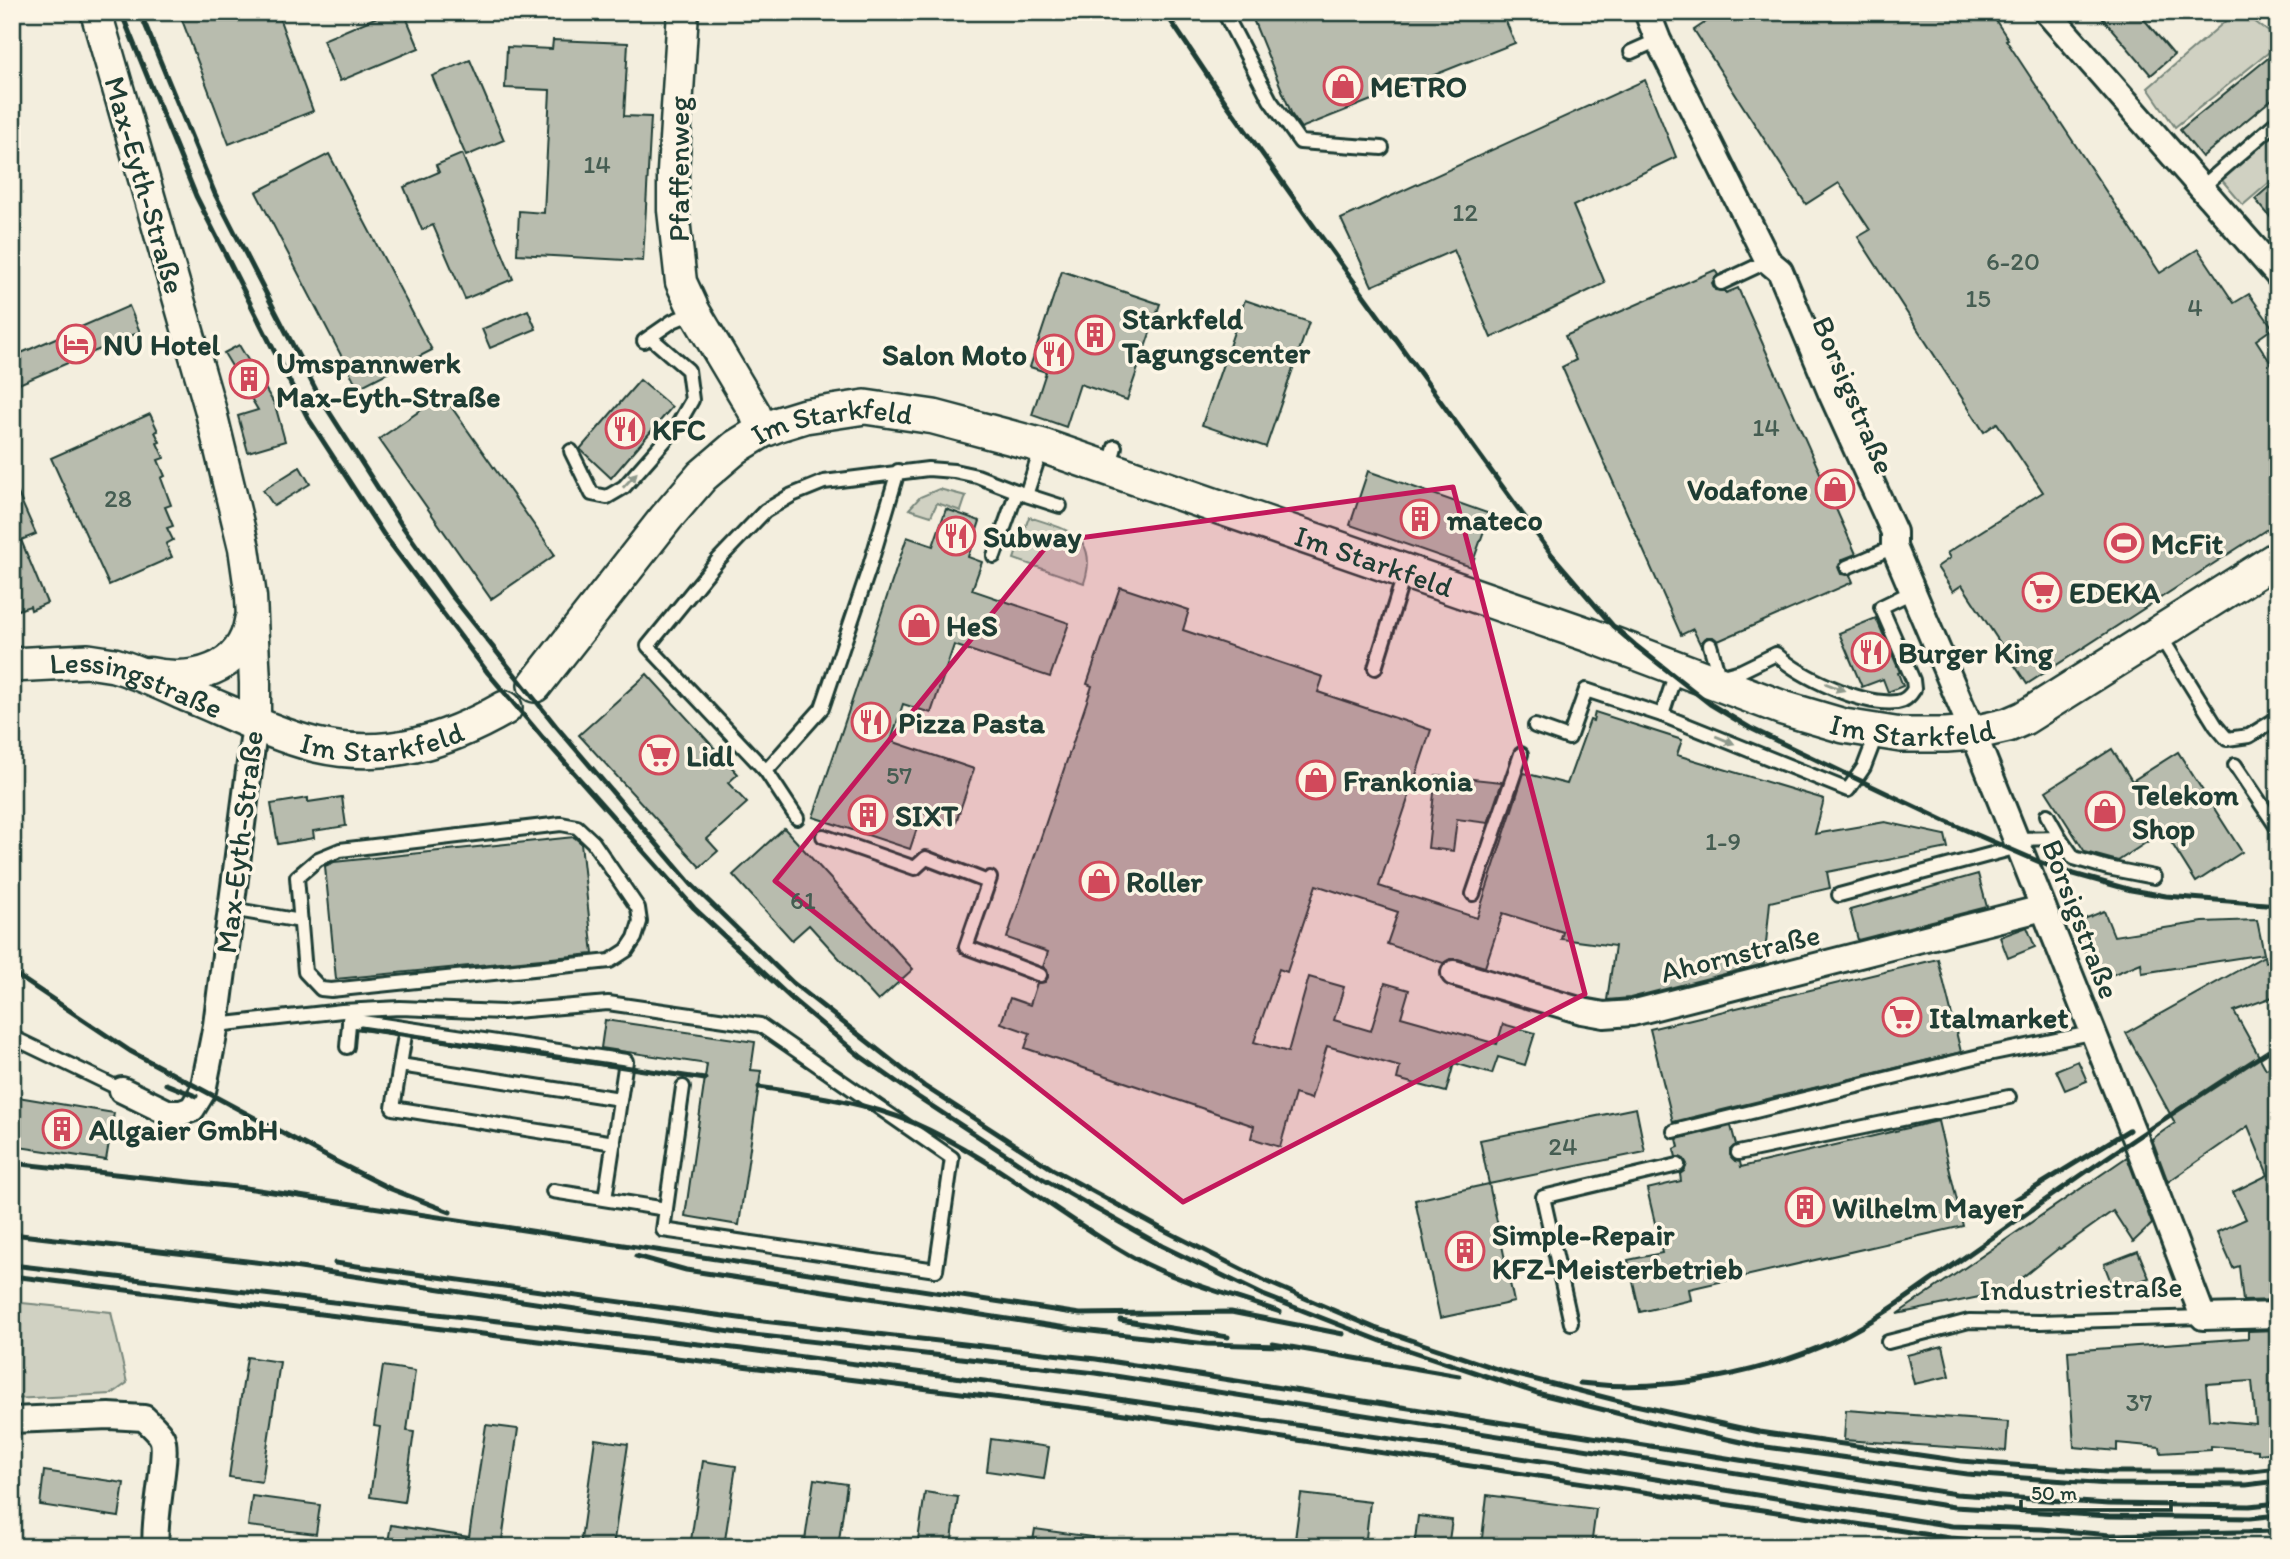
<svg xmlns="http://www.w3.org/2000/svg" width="2290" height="1559" font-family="Itim,sans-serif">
<rect width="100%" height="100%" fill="#f3eede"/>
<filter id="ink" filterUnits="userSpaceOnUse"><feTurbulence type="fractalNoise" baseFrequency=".0143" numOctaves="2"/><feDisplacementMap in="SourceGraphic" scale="14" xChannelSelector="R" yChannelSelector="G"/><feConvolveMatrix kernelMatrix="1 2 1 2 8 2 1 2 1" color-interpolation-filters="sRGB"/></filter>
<g filter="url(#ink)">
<g fill="#d0d1c2" stroke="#78877b" stroke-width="2">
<polygon points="2236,12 2242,12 2278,39 2278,45 2175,127 2148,88"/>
<polygon points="2278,130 2278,175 2243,205 2221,179"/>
<polygon points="939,489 966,496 961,511 937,503 931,516 909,509 920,497"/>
<path d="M1029,517c37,12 71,19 55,66l-70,-24z"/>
<polygon points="12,1302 111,1312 127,1383 112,1394 12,1399"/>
</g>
<g fill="#b8bcae" stroke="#1f3d34" stroke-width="2" fill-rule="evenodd">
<polygon points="179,12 277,12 313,111 229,144"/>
<polygon points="389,12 404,12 419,48 340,81 323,40"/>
<polygon points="1250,12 1502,12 1515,43 1301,128 1292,115"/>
<polygon points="1721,12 1990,12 2008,39 2006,40 2160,273 2198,249 2234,303 2249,294 2273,328 2256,340 2278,374 2278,522 2027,684 1962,585 1953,591 1937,567 1950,558 1947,553 2043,492 1997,423 1984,432 1858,237 1870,230 1839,183 1806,204 1694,30"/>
<polygon points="2097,12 2138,12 2174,55 2151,75"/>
<polygon points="553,40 628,43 624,116 651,117 643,261 517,254 519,211 544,213 550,90 505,88 507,47 552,49"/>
<polygon points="2278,50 2278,94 2202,157 2180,130"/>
<polygon points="470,60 504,140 466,156 432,76"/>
<polygon points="1645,80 1676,157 1573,206 1605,283 1491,338 1454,250 1372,286 1341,219"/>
<polygon points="329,154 432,350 358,388 256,192"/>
<polygon points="462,154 513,279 465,299 433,225 422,230 404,187 439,172 436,165"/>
<polygon points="2278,179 2278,226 2255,199"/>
<polygon points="1715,270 1718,275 1712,283 1715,290 1725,291 1726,293 1738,288 1856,554 1843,559 1838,567 1841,574 1850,575 1853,582 1718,641 1713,637 1707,637 1702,642 1702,648 1693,629 1681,635 1562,367 1576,360 1565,336"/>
<polygon points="1062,271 1160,304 1127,400 1080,384 1066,427 1032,415 1046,372 1030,367"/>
<polygon points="1245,300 1309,322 1266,447 1202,425"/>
<polygon points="129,306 140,332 12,387 12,357"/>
<polygon points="528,310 536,329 490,348 482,329"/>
<polygon points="239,345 275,405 285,441 248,452 238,416 258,410 224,353"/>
<polygon points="640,380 672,407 611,478 580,449"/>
<polygon points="443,395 555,555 491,599 379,439"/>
<polygon points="150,414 158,431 155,432 160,442 157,443 164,458 158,460 165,476 161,478 171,505 165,507 173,526 167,528 173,540 166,544 172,557 109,585 51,458"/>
<polygon points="300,467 310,484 274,506 263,490"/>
<polygon points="1368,471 1490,514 1471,567 1350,525"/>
<polygon points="12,480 36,534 21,540 47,603 31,610 30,606 12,612"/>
<polygon points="946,509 980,521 968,557 982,562 972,590 1069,623 1050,677 954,645 931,713 903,704 891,741 974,769 955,825 922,813 910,849 813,817 907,537 933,546"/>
<polygon points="1120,587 1189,610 1183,630 1323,677 1318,692 1431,730 1379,886 1477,918 1524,773 1567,784 1590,720 1593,721 1595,712 1682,740 1677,755 1824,799 1815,834 1885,822 1945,835 1948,848 1827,872 1830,888 1770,902 1764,964 1630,998 1607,1000 1615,946 1561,939 1563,932 1503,913 1485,967 1458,959 1450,959 1443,963 1387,944 1398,912 1316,885 1287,972 1279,969 1254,1042 1288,1052 1309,977 1344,987 1334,1020 1371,1031 1385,983 1409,990 1401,1017 1497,1044 1503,1024 1535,1033 1525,1065 1498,1057 1492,1074 1454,1063 1446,1092 1397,1079 1400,1067 1327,1046 1311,1099 1295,1094 1280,1147 1251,1138 1254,1126 1025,1048 1030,1033 1001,1023 1010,998 1030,1005 1037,983 1045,982 1048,977 1047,970 1043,967 1048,952 1007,938 1092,686 1087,684"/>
<polygon points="1876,618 1900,672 1898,673 1903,686 1888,692 1883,679 1862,687 1839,633"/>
<polygon points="647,674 738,774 728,783 747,803 707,839 718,851 700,867 579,735"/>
<polygon points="2112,749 2132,781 2178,752 2242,852 2196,882 2164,831 2118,861 2085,852 2046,791"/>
<polygon points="1436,775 1502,782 1488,823 1457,819 1453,851 1428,848"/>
<polygon points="342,797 346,826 313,831 314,838 278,844 271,804 308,798 308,802"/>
<polygon points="784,828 913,969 878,1001 809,925 792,940 733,875"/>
<polygon points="574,837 581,843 593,954 336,979 325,866 334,862"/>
<polygon points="1978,874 1987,907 1858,940 1850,910"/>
<polygon points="2104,911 2114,936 2203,922 2257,920 2264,954 2142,973 2141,963 2097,981 2074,923"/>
<polygon points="2027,927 2035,947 2008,958 2000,937"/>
<polygon points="2264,956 2265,962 2278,958 2278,995 2234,1011 2266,1069 2274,1066 2278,1075 2278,1300 2243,1301 2239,1266 2233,1268 2217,1232 2246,1219 2233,1192 2268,1175 2248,1126 2168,1182 2152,1139 2175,1123 2126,1033"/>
<polygon points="1938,959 1961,1052 1673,1122 1650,1029"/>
<polygon points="605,1020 755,1042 751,1070 761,1071 739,1225 685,1216 707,1064 601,1048"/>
<polygon points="2078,1061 2087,1081 2065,1090 2056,1070"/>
<polygon points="12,1096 114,1113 106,1160 12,1146"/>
<polygon points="1636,1108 1645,1152 1489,1184 1480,1140"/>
<polygon points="1938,1121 1963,1226 1689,1289 1691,1300 1640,1312 1628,1260 1662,1253 1647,1189 1681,1181 1680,1174 1684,1171 1687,1164 1684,1159 1676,1157 1674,1149 1679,1147 1677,1139 1731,1126 1736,1145 1730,1150 1730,1155 1735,1161 1740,1162 1741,1167"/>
<polygon points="2127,1157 2152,1224 2133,1242 2113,1211 2060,1249 2059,1248 2014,1284 2008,1297 1979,1297 1897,1314"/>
<polygon points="1489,1184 1514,1302 1440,1318 1415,1200"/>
<polygon points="2138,1251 2149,1278 2114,1290 2104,1264"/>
<path d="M2278,1330v122l-20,2v-4l-47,-4v4l-50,3 -1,-6 -43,-4v8l-43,-4 -6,-96 180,-13v-7zM2252,1381l4,43 -47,-4 -3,-36z"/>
<polygon points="1943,1346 1950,1376 1914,1384 1907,1355"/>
<polygon points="247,1357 280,1362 262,1482 229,1477"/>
<polygon points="383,1366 415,1371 407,1431 414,1432 404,1502 370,1497 380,1427 374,1426"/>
<polygon points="1846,1410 2008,1422 2006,1451 1844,1440"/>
<polygon points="486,1425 518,1429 501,1547 387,1547 391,1525 469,1537"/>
<polygon points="595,1439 628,1444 613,1547 580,1547"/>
<polygon points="991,1439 1049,1447 1044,1479 987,1471"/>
<polygon points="703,1461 736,1466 724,1547 690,1547"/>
<polygon points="44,1471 124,1483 119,1517 40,1505"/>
<polygon points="814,1479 847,1484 838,1547 804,1547"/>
<polygon points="925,1492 958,1497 951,1547 917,1547"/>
<polygon points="1301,1494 1370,1502 1365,1547 1294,1547"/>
<polygon points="1487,1495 1596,1509 1591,1547 1481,1547"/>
<polygon points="252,1496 320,1505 316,1534 248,1526"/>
<polygon points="1418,1516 1452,1520 1448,1547 1414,1547"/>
<polygon points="1035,1529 1092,1537 1092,1547 1032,1547"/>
</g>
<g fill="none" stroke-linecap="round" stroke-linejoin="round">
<defs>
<g id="service">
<polyline points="1224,12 1270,100 1300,142 1382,148"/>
<polyline points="1631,52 1658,40"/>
<polyline points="2201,188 2278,121"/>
<polyline points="1721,283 1768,261"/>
<polyline points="644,341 673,321 695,312"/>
<polyline points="571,451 592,494 607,497 624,487 676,428 692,400 688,370 650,337"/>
<polyline points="1109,469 1115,447"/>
<polyline points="898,471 869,569 822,708 766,771 648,646 718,560 765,511 792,495 824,482 928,469 954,471 977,476 1026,495 1042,447"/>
<polyline points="1026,495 1060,506"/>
<polyline points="994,556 1017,491"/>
<polyline points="1847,567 1894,547"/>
<polyline points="2159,634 2216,726 2227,739 2249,736 2278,718"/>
<polyline points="1710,645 1719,676"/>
<polyline points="1375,668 1405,572"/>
<path d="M1719,677l22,-6 35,-17c25,23 86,52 121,48 8,-1 13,-6 17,-13l-1,-9 -32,-73 33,-16"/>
<polyline points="1662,715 1677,669"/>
<polyline points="1535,726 1569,738 1586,690 1662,715 1848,790 1864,767 1877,733"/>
<polyline points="2235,765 2278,829"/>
<polyline points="766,771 797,818"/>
<polygon points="561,824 577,827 593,842 638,908 640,922 635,938 627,950 610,961 331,990 321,989 305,972 297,877 318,859 340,850"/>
<polyline points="823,836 915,868 926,858 988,882"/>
<polyline points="2060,838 2074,858 2108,868 2154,877"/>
<polyline points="2015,839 2060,838 2047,815"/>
<polyline points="990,878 966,947 1040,975"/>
<polyline points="1473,894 1521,754"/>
<polyline points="1839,895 2018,847"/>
<polyline points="231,909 301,921"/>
<polyline points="349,1020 626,1061 605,1199"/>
<polyline points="216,1025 342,1011 400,1008 503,1012 608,1003 760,1025 952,1158 936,1270 663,1230 683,1087"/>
<polyline points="12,1037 122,1090"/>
<polyline points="347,1047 350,1012"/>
<polyline points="400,1065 406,1029"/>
<polyline points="1674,1131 1983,1055 2091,1033"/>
<polyline points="614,1143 393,1108 400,1065 620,1099"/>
<polyline points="1738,1153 2009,1097"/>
<polyline points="553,1191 666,1209"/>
<polyline points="1571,1323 1543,1197 1678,1165"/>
<polyline points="1888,1342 1969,1321 2040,1322 2203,1317"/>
</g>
<g id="minor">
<polyline points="1647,12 1658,40 1768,261 1780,271 1831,393 1894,532 1894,547 1981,752 2135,1137 2203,1317 2278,1315"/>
<polyline points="2047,12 2278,275"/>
<polyline points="1454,973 1582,1011 1604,1015 1632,1013 2043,908"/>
<polyline points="122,1090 169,1113 181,1113 192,1109 203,1091 216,1025 255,724"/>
<path d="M12,1420l97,-4 35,2c6,6 15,13 18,20 7,15 -10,83 -6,109"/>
</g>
<g id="tertiary">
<polyline points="96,12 210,408 244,548 251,597 255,683 255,724"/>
<polyline points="683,12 673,172 673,210 681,282 695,312 755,413 762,431"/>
<path d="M149,673c43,9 93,-2 101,-52"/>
</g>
<g id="secondary">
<path id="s1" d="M12,665l76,-4 26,4c25,7 49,19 74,30 42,17 84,39 128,50 69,16 130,-3 189,-37"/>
<path id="s2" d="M535,685l131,-167 36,-42 34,-29 26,-16 17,-7 26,-8 60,-9 69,10 109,29 546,189 194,73 61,18 57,9h45l27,-2 35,-8 16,-7 254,-160"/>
</g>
</defs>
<use href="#service" stroke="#1f3d34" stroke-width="18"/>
<use href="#minor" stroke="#1f3d34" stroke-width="30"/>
<use href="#tertiary" stroke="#1f3d34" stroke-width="35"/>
<use href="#secondary" stroke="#1f3d34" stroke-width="38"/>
<use href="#service" stroke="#fcf5e5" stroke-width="12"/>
<use href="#minor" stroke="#fcf5e5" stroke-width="24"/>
<use href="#tertiary" stroke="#fcf5e5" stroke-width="30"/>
<use href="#secondary" stroke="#fcf5e5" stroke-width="33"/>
<g stroke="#1f3d34" stroke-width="5">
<polyline points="121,12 196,196 308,418 384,535 488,673 543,738 694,908 793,1000 860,1056 918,1097 1043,1179 1162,1246 1263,1295 1381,1341 1537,1393 1660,1424 1759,1446 1967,1474 2109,1484 2246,1485 2278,1481"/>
<polyline points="140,12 215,194 319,396 401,524 452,596 556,726 691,884 793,983 924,1086 1054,1170 1160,1228 1265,1281 1375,1328 1506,1372 1631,1404 1759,1432 1961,1461 2106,1472 2244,1472 2278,1468"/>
<polyline points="1165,12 1224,100 1320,235 1552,555 1613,626 1635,645 1710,704 1750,728 1945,821 2056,869 2131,890 2166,896 2278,905"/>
<polyline points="12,972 130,1051 335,1161 391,1189 450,1212"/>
<polyline points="361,1028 705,1079"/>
<polyline points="166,1084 196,1096"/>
<path d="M759,1087c54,8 105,15 155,36 80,35 146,94 222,136 45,24 96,36 144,53"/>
<polyline points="12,1163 246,1188 1080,1314 1231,1312 1343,1334"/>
<polyline points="2002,1208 2129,1130"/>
<polyline points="12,1234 273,1264 744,1334 1096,1373 1954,1507 2109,1516 2250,1518 2278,1515"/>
<polyline points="636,1256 686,1270 1073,1329 1207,1344 1283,1346"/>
<polyline points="335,1263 746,1319 1096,1359 1956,1494 2109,1504 2250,1506 2278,1503"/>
<polyline points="12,1265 742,1349 1091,1395 1555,1463 1952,1526 2041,1529 2110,1535 2278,1531"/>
<polyline points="12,1276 1091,1409 1950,1538 2079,1547"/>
<polyline points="1120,1320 1228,1337"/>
<polyline points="1273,1344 1459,1376"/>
<path d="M1580,1383c85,10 180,-8 258,-44 34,-16 67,-40 98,-62 41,-28 81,-57 121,-85 73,-51 146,-99 221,-147"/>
<polyline points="2243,1547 2278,1545"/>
</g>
</g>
<defs><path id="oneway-solid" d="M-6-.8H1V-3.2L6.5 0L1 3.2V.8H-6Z" transform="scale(1.75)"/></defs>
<g fill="#8e998c">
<use href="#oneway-solid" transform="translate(630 480) rotate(-47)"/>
<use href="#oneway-solid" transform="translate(1835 687) rotate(21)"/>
<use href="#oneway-solid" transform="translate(1725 740) rotate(22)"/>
</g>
</g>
<path fill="#c2185b" fill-opacity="0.2" stroke="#c2185b" stroke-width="5" stroke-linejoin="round" d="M1453,487l132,507 -402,208 -408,-321 275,-339z"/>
<defs>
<symbol id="shop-ring" viewBox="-11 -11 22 22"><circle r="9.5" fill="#fcf5e5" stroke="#d1495b" stroke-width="1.5"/><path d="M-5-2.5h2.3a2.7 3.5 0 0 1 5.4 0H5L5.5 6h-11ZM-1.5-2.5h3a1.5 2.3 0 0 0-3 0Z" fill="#d1495b"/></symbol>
<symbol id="building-ring" viewBox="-11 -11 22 22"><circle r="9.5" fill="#fcf5e5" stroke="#d1495b" stroke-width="1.5"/><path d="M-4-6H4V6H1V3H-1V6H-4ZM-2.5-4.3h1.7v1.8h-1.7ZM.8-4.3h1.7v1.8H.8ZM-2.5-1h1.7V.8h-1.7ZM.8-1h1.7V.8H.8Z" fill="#d1495b"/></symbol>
<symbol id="hotel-ring" viewBox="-11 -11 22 22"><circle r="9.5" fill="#fcf5e5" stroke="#d1495b" stroke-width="1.5"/><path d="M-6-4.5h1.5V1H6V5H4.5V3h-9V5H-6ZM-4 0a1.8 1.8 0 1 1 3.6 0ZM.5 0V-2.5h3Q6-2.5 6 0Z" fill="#d1495b"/></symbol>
<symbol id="restaurant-ring" viewBox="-11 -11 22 22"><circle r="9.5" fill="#fcf5e5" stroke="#d1495b" stroke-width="1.5"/><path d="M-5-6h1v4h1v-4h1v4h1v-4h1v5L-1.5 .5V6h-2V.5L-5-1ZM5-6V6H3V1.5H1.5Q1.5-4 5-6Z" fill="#d1495b"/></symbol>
<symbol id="stadium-ring" viewBox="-11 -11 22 22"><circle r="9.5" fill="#fcf5e5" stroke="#d1495b" stroke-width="1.5"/><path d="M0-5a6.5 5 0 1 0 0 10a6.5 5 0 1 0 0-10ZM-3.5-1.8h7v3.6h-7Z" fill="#d1495b"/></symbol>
<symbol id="supermarket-ring" viewBox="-11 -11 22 22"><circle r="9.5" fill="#fcf5e5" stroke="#d1495b" stroke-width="1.5"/><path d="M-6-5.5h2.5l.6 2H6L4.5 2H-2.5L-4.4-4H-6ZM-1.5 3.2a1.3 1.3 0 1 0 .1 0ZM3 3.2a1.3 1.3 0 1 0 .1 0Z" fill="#d1495b"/></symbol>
</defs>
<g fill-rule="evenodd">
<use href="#shop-ring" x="1321" y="64" width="44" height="44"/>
<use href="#building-ring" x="1073" y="313" width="44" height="44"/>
<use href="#hotel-ring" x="54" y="322" width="44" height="44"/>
<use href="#restaurant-ring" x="1032" y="332" width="44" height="44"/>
<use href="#building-ring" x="227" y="357" width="44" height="44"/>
<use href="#restaurant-ring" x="603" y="407" width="44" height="44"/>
<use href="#shop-ring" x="1813" y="467" width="44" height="44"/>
<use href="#building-ring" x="1398" y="497" width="44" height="44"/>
<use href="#restaurant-ring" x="934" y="514" width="44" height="44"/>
<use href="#stadium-ring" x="2102" y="521" width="44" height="44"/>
<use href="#supermarket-ring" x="2020" y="570" width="44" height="44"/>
<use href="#shop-ring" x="897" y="603" width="44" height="44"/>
<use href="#restaurant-ring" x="1849" y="630" width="44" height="44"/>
<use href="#restaurant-ring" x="849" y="700" width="44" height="44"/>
<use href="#supermarket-ring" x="637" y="733" width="44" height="44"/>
<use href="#shop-ring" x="1294" y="758" width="44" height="44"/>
<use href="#shop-ring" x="2083" y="789" width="44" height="44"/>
<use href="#building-ring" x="846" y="793" width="44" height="44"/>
<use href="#shop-ring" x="1077" y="859" width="44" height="44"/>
<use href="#supermarket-ring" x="1880" y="995" width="44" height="44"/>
<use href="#building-ring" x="40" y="1107" width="44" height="44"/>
<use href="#building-ring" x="1783" y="1185" width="44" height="44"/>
<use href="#building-ring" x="1443" y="1229" width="44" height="44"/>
</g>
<g text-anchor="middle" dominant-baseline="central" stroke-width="7" stroke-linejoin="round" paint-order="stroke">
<g font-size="26" fill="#455d52">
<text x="597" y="164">14</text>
<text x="1465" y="212">12</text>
<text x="2013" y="261">6-20</text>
<text x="1978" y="298">15</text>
<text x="2195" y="307">4</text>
<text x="1766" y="427">14</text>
<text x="118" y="498">28</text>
<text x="899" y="775">57</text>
<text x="1723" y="841">1-9</text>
<text x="803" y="900">61</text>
<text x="1563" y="1146">24</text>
<text x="2139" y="1402">37</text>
</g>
<g font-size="30" font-weight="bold" fill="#1f3d34" stroke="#fcf5e5" text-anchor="start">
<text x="1370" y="86">METRO</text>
<text x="1122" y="318">Starkfeld<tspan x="1122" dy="34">Tagungscenter</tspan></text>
<text x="103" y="344">NU Hotel</text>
<text x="1027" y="354" text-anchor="end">Salon Moto</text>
<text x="276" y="362">Umspannwerk<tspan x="276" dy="34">Max-Eyth-Straße</tspan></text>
<text x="652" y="429">KFC</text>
<text x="1808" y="489" text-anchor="end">Vodafone</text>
<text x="1447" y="519">mateco</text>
<text x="983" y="536">Subway</text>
<text x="2151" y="543">McFit</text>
<text x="2069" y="592">EDEKA</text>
<text x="946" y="625">HeS</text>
<text x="1898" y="652">Burger King</text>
<text x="898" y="722">Pizza Pasta</text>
<text x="686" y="755">Lidl</text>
<text x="1343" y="780">Frankonia</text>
<text x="2132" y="794">Telekom<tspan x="2132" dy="34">Shop</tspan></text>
<text x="895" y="815">SIXT</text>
<text x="1126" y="881">Roller</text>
<text x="1929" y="1017">Italmarket</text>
<text x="89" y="1129">Allgaier GmbH</text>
<text x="1832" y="1207">Wilhelm Mayer</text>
<text x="1492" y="1234">Simple-Repair<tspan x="1492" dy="34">KFZ-Meisterbetrieb</tspan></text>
</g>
<g font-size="30" fill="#1f3d34" stroke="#fcf5e5">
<text transform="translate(678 169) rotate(-90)">Pfaffenweg</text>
<text transform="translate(145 185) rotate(74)">Max-Eyth-Straße</text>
<text transform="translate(1854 395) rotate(67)">Borsigstraße</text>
<text stroke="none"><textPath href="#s2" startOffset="415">Im Starkfeld</textPath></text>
<text stroke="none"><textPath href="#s2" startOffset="982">Im Starkfeld</textPath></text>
<text stroke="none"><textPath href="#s1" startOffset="128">Lessingstraße</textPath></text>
<text stroke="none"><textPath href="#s2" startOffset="1549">Im Starkfeld</textPath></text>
<text stroke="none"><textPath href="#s1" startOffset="387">Im Starkfeld</textPath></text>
<text transform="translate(239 842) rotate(-83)">Max-Eyth-Straße</text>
<text transform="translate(2081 919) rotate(69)">Borsigstraße</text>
<text transform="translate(1740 953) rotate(-14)">Ahornstraße</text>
<text transform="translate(2081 1288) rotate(-1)">Industriestraße</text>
</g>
</g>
<rect width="2290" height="1559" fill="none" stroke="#fcf5e5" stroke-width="42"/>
<rect x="21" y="21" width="2248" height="1517" fill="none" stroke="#1f3d34" stroke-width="2.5" filter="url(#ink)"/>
<path d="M2021 1500v10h150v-10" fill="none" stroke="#1f3d34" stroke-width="3.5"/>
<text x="2031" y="1500" font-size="21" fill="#1f3d34" stroke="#fcf5e5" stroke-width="5" paint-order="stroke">50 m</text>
</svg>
